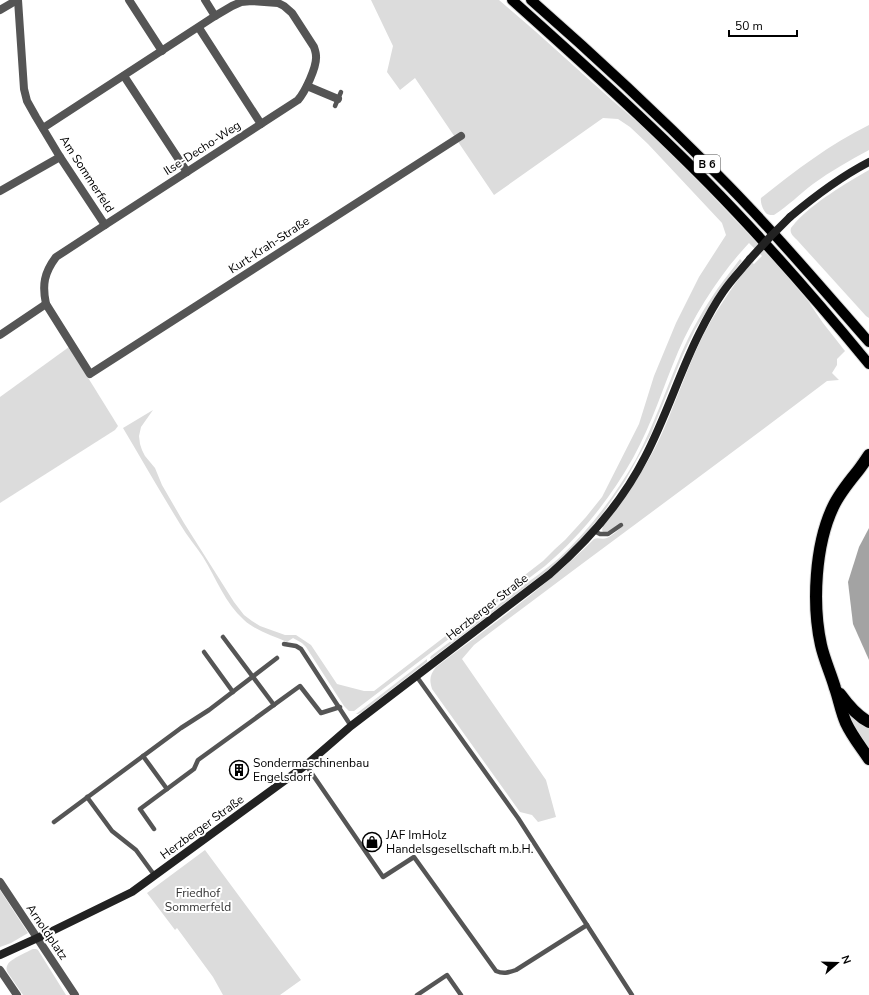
<svg xmlns="http://www.w3.org/2000/svg" width="869" height="995" font-family="'Nunito Sans',sans-serif">
<rect width="100%" height="100%" fill="#fff"/>
<g fill="#dcdcdc">
<path d="M371,0h128l36,31 78,70 30,26 57,56 73,77 35,41 15,22 22,28 -8,8v6l-5,8 7,7 -12,1c-117,89 -236,175 -353,264l-12,14 84,121 10,37 -18,5 -6,-7 -12,-3 -88,-123c-3,-10 -2,-14 4,-22 54,-41 110,-80 158,-128 4,-2 8,1 13,-1 5,-2 12,-9 16,-12l-14,6h-6l-1,-2 1,-4c21,-26 40,-54 55,-84 15,-32 26,-66 41,-98 14,-30 32,-55 52,-82l3,2 8,-8 -13,-13c-29,31 -54,70 -71,109 -15,35 -26,72 -45,106 -23,41 -52,77 -88,108l-191,145h-5l-5,-5 -38,-59 -4,-4 -9,-5 -6,4c-14,-6 -31,-11 -43,-22 -19,-17 -28,-42 -41,-63 -7,-11 -16,-21 -23,-33 -19,-31 -38,-64 -57,-96l30,-18 -12,17 -2,9 1,8 2,6 3,6 10,12 7,17 22,38 50,79 10,13 8,6 8,5 25,9h11l15,10 26,39 27,7h10l169,-130 12,-12 10,-9 21,-23 16,-20 37,-73 15,-48 22,-53 23,-46 27,-42 -4,-12 -74,-79 -18,-17 -12,-8 -15,-1 -109,77 -79,-117 -15,12 -13,-18 6,-26z"/>
<path d="M869,125v25c-19,10 -38,21 -56,34 -13,10 -25,22 -39,31 -2,0 -5,0 -7,-1 -4,-3 -7,-12 -6,-16 34,-27 69,-54 108,-73z"/>
<path d="M869,170v148l-3,-2 -68,-75c-3,-3 -9,-7 -7,-13 1,-2 3,-3 4,-5 18,-20 51,-40 74,-53z"/>
<path d="M740,259l2,2 -22,28 -25,41 -12,25 -33,81 -25,45 -22,32 -19,23 -13,14 -23,20 -117,89 -1,-1 1,-2c29,-22 58,-43 86,-66 14,-10 28,-20 41,-31 31,-29 57,-63 78,-100 18,-34 30,-70 45,-105 10,-23 23,-46 37,-66 7,-10 15,-19 22,-29z"/>
<polygon points="69,347 118,426 115,430 0,503 0,397"/>
<polygon points="427,659 427,662 362,712 358,714 356,714"/>
<polygon points="846,707 869,725 869,753 849,720"/>
<polygon points="205,850 301,980 280,995 223,995 213,977 177,928 175,930 147,893"/>
<polygon points="0,890 28,933 11,943 0,947"/>
<path d="M33,949h3l2,1 28,45h-43l-15,-22c-2,-3 -2,-6 0,-9 3,-5 19,-12 25,-15z"/>
</g>
<polygon fill="#a3a3a3" points="869,528 869,660 853,624 848,582 859,547"/>
<g fill="none" stroke-linecap="round" stroke-linejoin="round">
<defs>
<g id="primary">
<path d="M512,0c67,60 134,120 197,184 56,57 109,118 160,180"/>
<path d="M531,0c64,56 126,114 186,174 53,53 102,111 152,168"/>
</g>
<g id="highway">
<path d="M869,455c-4,6 -8,12 -12,17 -9,11 -18,22 -24,35 -18,38 -21,97 -12,138 3,14 10,29 14,43 4,11 6,24 11,35 6,13 15,24 23,36"/>
<path d="M840,694c8,11 17,22 29,28"/>
</g>
</defs>
<use href="#primary" stroke="#dbdbdb" stroke-width="12"/>
<use href="#highway" stroke="#dbdbdb" stroke-width="14"/>
<g stroke="#555" stroke-width="4.5">
<polyline points="335,106 341,92"/>
<polyline points="594,531 600,534 608,534 621,525"/>
<polyline points="223,637 274,705"/>
<polyline points="284,644 296,646 301,649 351,726"/>
<polyline points="204,652 233,692"/>
<polyline points="417,677 518,818 632,995"/>
<polyline points="143,756 167,789"/>
<path d="M306,765l77,112 31,-20 82,114c7,3 12,2 20,-1l71,-45"/>
<polyline points="87,797 112,831 136,850 155,876"/>
<polyline points="54,822 181,728 209,710 277,658"/>
<polyline points="154,829 140,809 194,769 198,760 300,686 321,713 340,707"/>
<polyline points="417,995 447,975 461,995"/>
</g>
<g stroke="#555" stroke-width="8">
<polyline points="18,0 24,89 27,101 36,117 60,157 105,225"/>
<polyline points="129,0 162,51"/>
<polyline points="205,0 215,16"/>
<polyline points="0,10 17,0"/>
<polyline points="199,28 261,124"/>
<polyline points="124,76 187,172"/>
<polyline points="307,86 338,99"/>
<path d="M43,128l172,-112 17,-10 9,-4 11,-1 26,2 6,3 8,7 22,34c1,3 2,6 2,9 1,11 -11,36 -18,44l-193,125 -49,32c-12,16 -14,28 -10,47l44,70 371,-238"/>
<polyline points="0,191 60,157"/>
<polyline points="0,335 46,304"/>
<polyline points="0,882 75,995"/>
<polyline points="0,970 17,995"/>
</g>
<g stroke="#222" stroke-width="8">
<path d="M790,217c25,-21 50,-40 79,-55"/>
<path d="M0,955l44,-20 88,-43 174,-127 45,-39 199,-152c38,-33 72,-72 95,-117 21,-40 34,-83 54,-123 7,-14 15,-29 24,-42 8,-12 18,-22 27,-33"/>
</g>
<use href="#primary" stroke="#000" stroke-width="10"/>
<use href="#highway" stroke="#000" stroke-width="12"/>
<polyline stroke="#222" stroke-width="8" points="750,259 771,236 790,217"/>
</g>
<defs>
<symbol id="building-ring" viewBox="-11 -11 22 22"><circle r="9.5" fill="#fff" stroke="#000" stroke-width="1.5"/><path d="M-4-6H4V6H1V3H-1V6H-4ZM-2.5-4.3h1.7v1.8h-1.7ZM.8-4.3h1.7v1.8H.8ZM-2.5-1h1.7V.8h-1.7ZM.8-1h1.7V.8H.8Z" fill="#000"/></symbol>
<symbol id="shop-ring" viewBox="-11 -11 22 22"><circle r="9.5" fill="#fff" stroke="#000" stroke-width="1.5"/><path d="M-5-2.5h2.3a2.7 3.5 0 0 1 5.4 0H5L5.5 6h-11ZM-1.5-2.5h3a1.5 2.3 0 0 0-3 0Z" fill="#000"/></symbol>
</defs>
<g fill-rule="evenodd">
<use href="#building-ring" x="228" y="759" width="22" height="22"/>
<use href="#shop-ring" x="361" y="831" width="22" height="22"/>
</g>
<g text-anchor="middle" dominant-baseline="central" stroke-width="4" stroke-linejoin="round" paint-order="stroke">
<rect fill="#fff" stroke="#4c4c4c" stroke-width="1" x="694" y="155" width="26" height="18" rx="3"/>
<g font-size="11" font-weight="bold" fill="#000">
<text x="707" y="164">B 6</text>
</g>
<g font-size="12" fill="#000" stroke="#fff">
<text transform="translate(202 148) rotate(-33)">Ilse-Decho-Weg</text>
<text transform="translate(87 174) rotate(57)">Am Sommerfeld</text>
<text transform="translate(269 245) rotate(-33)">Kurt-Krah-Straße</text>
<text transform="translate(487 607) rotate(-38)">Herzberger Straße</text>
<text transform="translate(202 827) rotate(-36)">Herzberger Straße</text>
<text transform="translate(47 932) rotate(56)">Arnoldplatz</text>
</g>
<g font-size="12" fill="#000" stroke="#fff" text-anchor="start">
<text x="253" y="763">Sondermaschinenbau<tspan x="253" dy="14">Engelsdorf</tspan></text>
<text x="386" y="835">JAF ImHolz<tspan x="386" dy="14">Handelsgesellschaft m.b.H.</tspan></text>
</g>
<g font-size="12" fill="#333" stroke="#fff">
<text x="198" y="893">Friedhof<tspan x="198" dy="14">Sommerfeld</tspan></text>
</g>
</g>
<g transform="translate(837 963) rotate(70)" stroke="#ffffff" stroke-width="3" paint-order="stroke">
<path d="M0-3L7 15L0 10L-7 15Z" fill="#000000"/>
<text y="-6" font-size="11" font-weight="bold" text-anchor="middle" fill="#000000">N</text>
</g>
<path d="M729 30v6h68v-6" fill="none" stroke="#000000" stroke-width="2"/>
<text x="735" y="30" font-size="12" fill="#000000" stroke="#ffffff" stroke-width="3" paint-order="stroke">50 m</text>
</svg>
